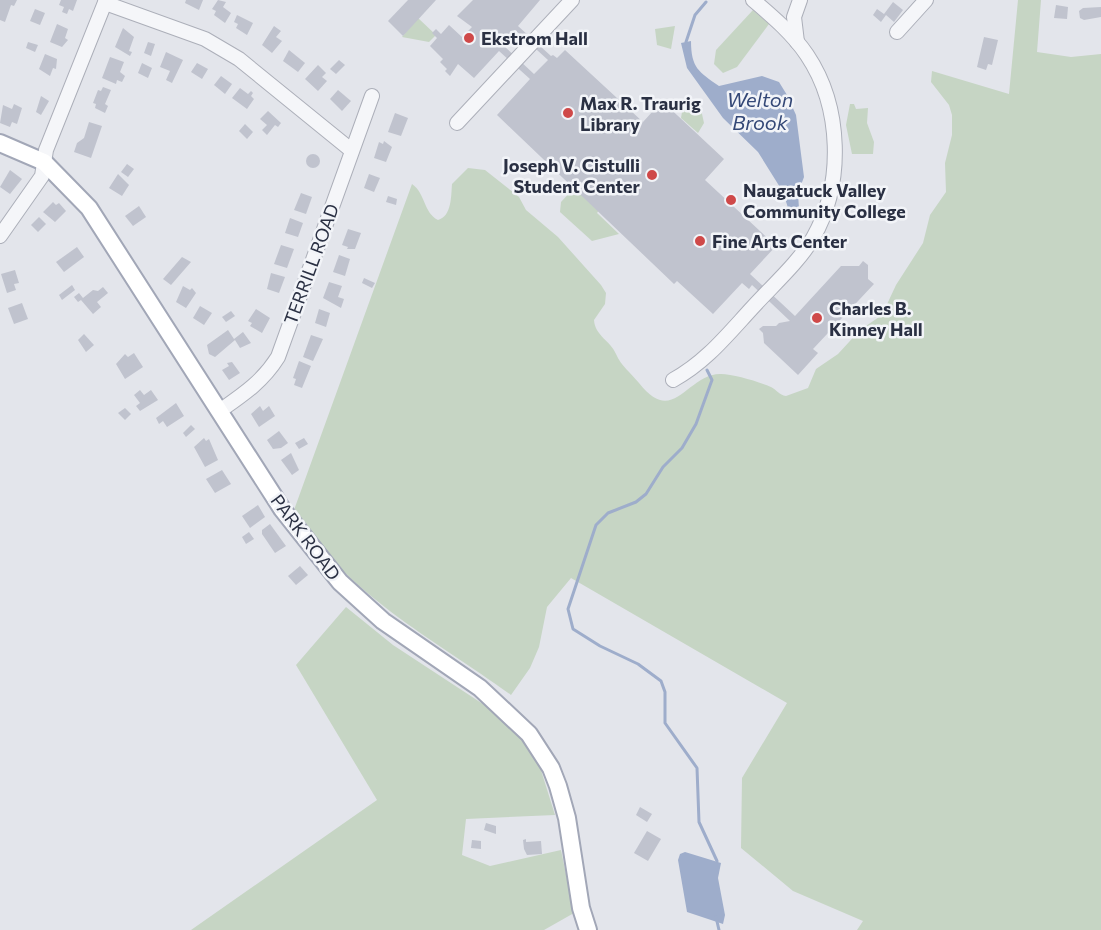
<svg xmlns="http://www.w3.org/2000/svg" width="1101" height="930" font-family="Commissioner,sans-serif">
<rect width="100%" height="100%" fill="#e3e5eb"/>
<g fill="#c6d5c4">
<path d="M1018,0h23l-4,52 34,5 30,-3v876h-244l6,-9 -70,-30 -52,-43 1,-70 45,-75 -216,-125 -24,29 -8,40 -9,21 -19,27c-78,-57 -165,-100 -217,-185l118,-326c14,10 11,28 26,36 14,-4 13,-24 14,-36l16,-16 17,2 34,27 7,13 32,27 43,48 5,8 -1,11 -11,16c1,16 17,21 22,34 5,12 15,19 23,29 35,45 48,-10 82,-9 12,0 39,8 50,13 6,3 8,8 15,9l22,-8 8,-19 22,-15 22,-24 22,-15 14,-30 27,-42 7,-28 16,-23 -1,-29 7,-28v-20l-3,-10 -18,-23 1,-11 77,23z"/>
<polygon points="753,10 769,24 737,67 723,73 714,64 716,50"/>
<polygon points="418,18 436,35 429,42 402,37"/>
<polygon points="675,26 671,49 657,45 655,29"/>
<polygon points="694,99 700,105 704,123 698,133 681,118 682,112"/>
<polygon points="850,104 854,104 856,109 868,108 867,123 874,142 873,154 852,154 846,125"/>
<polygon points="575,187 599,210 597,213 619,234 592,241 560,212 561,202"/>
<polygon points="346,607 393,645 489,708 523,740 540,767 555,815 466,819 462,855 490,866 561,850 574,913 544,930 191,930 377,800 296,665"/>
</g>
<g fill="#9eadcb">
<path d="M691,41c0,27 8,31 28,45l43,-10 17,6 8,13 9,20 8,62 -6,16 1,16 -10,2 -6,-19 -25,-40 -35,-34 -36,-50 -6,-25z"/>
<polygon points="685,852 721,863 718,878 725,915 723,924 687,912 678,860 680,854"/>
</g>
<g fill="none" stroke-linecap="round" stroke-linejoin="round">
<g stroke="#9eadcb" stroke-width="3">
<polyline points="686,42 695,15 706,2"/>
<polyline points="707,370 712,380 696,424 682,448 663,467 646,494 636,502 608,513 596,525 568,609 573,629 600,646 638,664 661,681 665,692 665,723 697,768 699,822 717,861"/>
<polyline points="716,917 719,930"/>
</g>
</g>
<g fill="#c0c3ce" fill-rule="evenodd">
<polygon points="0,0 17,0 14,6 11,5 5,22 0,20"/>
<polygon points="61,0 77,0 73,11 69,9 67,14 62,12 64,7 59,5"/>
<polygon points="186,0 203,0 199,10 185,3"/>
<polygon points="218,0 226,2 223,7 231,13 225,23 214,15 216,11 212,9"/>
<polygon points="408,0 436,0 403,36 388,21"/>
<path d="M473,0h67l-22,26 33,30 2,-1 4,3 8,-8 78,72 19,-21 62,58 -19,21 71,66 -26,28 45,42 46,-50h18l4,-5 5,4v14l6,5 -61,65 5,4 -20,22 -34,-32 -1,-10 -4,-4 4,-3h13l3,-3 11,-2 -38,-36 -3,4 -7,-6 -29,31 -36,-33 -3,3 -177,-169 33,-36 -31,-28 -25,27 -16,-14 -8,12 -5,-5 2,-2 -7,-7 3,-3 -13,-13 7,-8 -5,-5 4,-4 5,5 8,-9 13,12 10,-10 -15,-11zM515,30l33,30 -14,14 -30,-28 9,-10 -2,-2z"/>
<polygon points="893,2 903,10 894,22 886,15 881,22 873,15 877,9 884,14"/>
<polygon points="1056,5 1068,7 1067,19 1054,18"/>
<polygon points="1101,7 1101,17 1084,20 1080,18 1079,11 1083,8"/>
<polygon points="35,9 45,13 40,25 30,21"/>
<polygon points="237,15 253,23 247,35 236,28 238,24 234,22"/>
<polygon points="57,24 68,29 65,38 68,40 62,47 50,42"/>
<polygon points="274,26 281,31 276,37 282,41 272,53 262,45"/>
<polygon points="123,28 134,37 129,51 132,52 130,56 115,47"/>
<polygon points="984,37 998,40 992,65 988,64 986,70 977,67"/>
<polygon points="28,42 38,45 35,52 26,48"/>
<polygon points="148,42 155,44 151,56 144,53"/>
<polygon points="289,50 305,63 298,72 283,61"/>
<polygon points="166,52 183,60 172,83 166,80 170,71 160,67"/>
<polygon points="45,54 57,59 56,69 53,68 50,76 39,69"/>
<polygon points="110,57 124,62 120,72 125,76 122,82 117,80 116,84 102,78"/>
<polygon points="339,60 345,65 336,74 330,69"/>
<polygon points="142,63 152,68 148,78 138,73"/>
<polygon points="197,63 208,69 202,79 191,72"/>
<polygon points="318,65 326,73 322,77 327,81 318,91 305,79"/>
<polygon points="221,76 232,84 225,94 214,85"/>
<polygon points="103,87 111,90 105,104 108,106 105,113 95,108 96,104 93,103 98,90 101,91"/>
<polygon points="240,88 248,94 251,91 253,93 251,96 254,99 247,109 232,98"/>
<polygon points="338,90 351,101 342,111 330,99"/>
<polygon points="41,96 49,101 41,115 36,112"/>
<polygon points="14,104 22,108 17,124 12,122 10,127 0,123 3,105 12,109"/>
<polygon points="268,111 281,123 278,127 275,125 267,135 262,130 267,125 260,119"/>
<polygon points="395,113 408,118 401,136 388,132"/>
<polygon points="89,122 102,126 91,158 74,152 77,143 84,138"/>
<polygon points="245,124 253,132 247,139 239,131"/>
<polygon points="384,141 392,147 386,162 374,158 379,142 383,144"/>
<circle cx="313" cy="161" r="7"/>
<polygon points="127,164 134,169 128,177 121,172"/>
<polygon points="10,170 22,179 10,194 0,187"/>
<polygon points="118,174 129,185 122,196 109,188"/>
<polygon points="369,174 380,178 374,192 364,188"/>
<polygon points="301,193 312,197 306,214 294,210"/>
<polygon points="388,196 397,199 396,205 386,202"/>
<polygon points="53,202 56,205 59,203 66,211 55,222 43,212"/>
<polygon points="139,206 146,217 133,226 125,216"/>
<polygon points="39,217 46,224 38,232 31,225"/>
<polygon points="290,218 303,223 298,237 285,233"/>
<polygon points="348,229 361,233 355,249 347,249 348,247 342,245"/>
<polygon points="281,245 294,249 287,268 274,264"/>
<polygon points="77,247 84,257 64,272 56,262"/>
<polygon points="339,255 350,259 345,276 333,272"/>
<polygon points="182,257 191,262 171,285 163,279"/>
<polygon points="15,270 19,283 14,284 16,290 7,293 1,274"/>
<polygon points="271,273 285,277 279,293 267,289"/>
<polygon points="364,278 375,283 372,288 362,283"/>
<polygon points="329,282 342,286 338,297 344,299 341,308 323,298"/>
<polygon points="72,285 75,290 62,300 59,295"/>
<polygon points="183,286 190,290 192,288 196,293 186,308 176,302"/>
<polygon points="103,287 108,293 97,302 101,307 93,314 81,300 78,302 74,297 79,293 83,298 93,290 98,291"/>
<polygon points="22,303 28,319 14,324 8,308"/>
<polygon points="200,306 212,313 204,325 193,318"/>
<polygon points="256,309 270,318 262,333 250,326 252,323 248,321"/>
<polygon points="319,309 330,313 326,327 315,323"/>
<polygon points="231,311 235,316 226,322 222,317"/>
<polygon points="228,330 234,339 243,332 251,343 240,348 235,340 215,357 209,354 207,345"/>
<polygon points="84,334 94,345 86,352 78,340"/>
<polygon points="311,335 323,339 313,361 303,357"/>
<polygon points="134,353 143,367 125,379 116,364 125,354 128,357"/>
<polygon points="299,361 311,366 302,388 294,385 296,379 293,378"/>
<polygon points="232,362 240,373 229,380 222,370 229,366 227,363"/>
<polygon points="140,390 144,395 151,390 158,400 140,411 136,406 140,403 134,395"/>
<polygon points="176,403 184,416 167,427 163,421 159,424 156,418"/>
<polygon points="260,406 263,411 269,406 275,416 259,427 251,414"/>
<polygon points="125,408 131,414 125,420 118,413"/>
<polygon points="191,425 195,429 186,437 183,433"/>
<polygon points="279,431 288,443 281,448 273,449 267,440"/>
<polygon points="204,438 206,441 209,439 218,460 205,467 194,447"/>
<polygon points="304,438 308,444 299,449 295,443"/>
<polygon points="291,453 299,470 292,475 281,460"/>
<polygon points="222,470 231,484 215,493 206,479"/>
<polygon points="258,505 265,517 250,528 242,516"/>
<polygon points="270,524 286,546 275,553 262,534 262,530"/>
<polygon points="249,532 254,539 246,544 242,537"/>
<polygon points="300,566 308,575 296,585 288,576"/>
<polygon points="640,807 652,814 647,822 636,815"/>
<polygon points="486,823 496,826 496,834 484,830"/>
<polygon points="647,831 661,839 648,861 634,853"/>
<polygon points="526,839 526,842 541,841 542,854 527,855 524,849 523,840"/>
<polygon points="472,840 481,841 481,849 471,848"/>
</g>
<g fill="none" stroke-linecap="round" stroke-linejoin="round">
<defs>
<g id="minor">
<polyline points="105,3 205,39 239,59 351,150"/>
<polyline points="897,32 926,0"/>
<polyline points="797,42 794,17 800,0"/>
<polyline points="457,123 572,0"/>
<polyline points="0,236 42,176 46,150 106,0"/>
<path d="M673,380c33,-18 55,-46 80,-73 20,-22 45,-44 60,-69 31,-54 29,-131 -6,-183 -14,-21 -35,-39 -54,-55"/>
<path d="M221,410c23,-16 42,-29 57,-53l94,-261"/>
</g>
<polyline id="major" points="0,143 44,162 89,208 282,509 340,582 383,621 480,688 529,734 551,768 558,786 567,818 581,908 588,930"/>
</defs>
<use href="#minor" stroke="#acafb9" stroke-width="16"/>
<use href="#major" stroke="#a2a7b7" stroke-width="20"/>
<use href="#minor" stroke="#f5f6f9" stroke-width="14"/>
<use href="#major" stroke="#fff" stroke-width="16"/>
</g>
<g fill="#cf4949" stroke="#f2f4f8" stroke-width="2">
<circle cx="469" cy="38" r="6"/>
<circle cx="568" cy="113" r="6"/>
<circle cx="652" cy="175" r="6"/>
<circle cx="731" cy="200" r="6"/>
<circle cx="700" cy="241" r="6"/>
<circle cx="817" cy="318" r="6"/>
</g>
<g text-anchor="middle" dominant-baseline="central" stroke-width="5" stroke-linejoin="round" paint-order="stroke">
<g font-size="18" font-weight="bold" fill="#2a3043" stroke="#f2f4f8" text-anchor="start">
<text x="481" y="38">Ekstrom Hall</text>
<text x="580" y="103">Max R. Traurig<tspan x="580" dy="21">Library</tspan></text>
<text x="640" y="165" text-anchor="end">Joseph V. Cistulli<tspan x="640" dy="21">Student Center</tspan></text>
<text x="743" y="190">Naugatuck Valley<tspan x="743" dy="21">Community College</tspan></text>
<text x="712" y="241">Fine Arts Center</text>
<text x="829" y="308">Charles B.<tspan x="829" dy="21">Kinney Hall</tspan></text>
</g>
<g font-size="18" fill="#2a3043" stroke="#f2f4f8">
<text transform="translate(311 264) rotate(-70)">TERRILL ROAD</text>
<text transform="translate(306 537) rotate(53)">PARK ROAD</text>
</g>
<g font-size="20" font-style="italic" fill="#344877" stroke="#f2f4f8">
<text x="760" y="99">Welton<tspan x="760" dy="23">Brook</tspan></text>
</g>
</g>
</svg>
